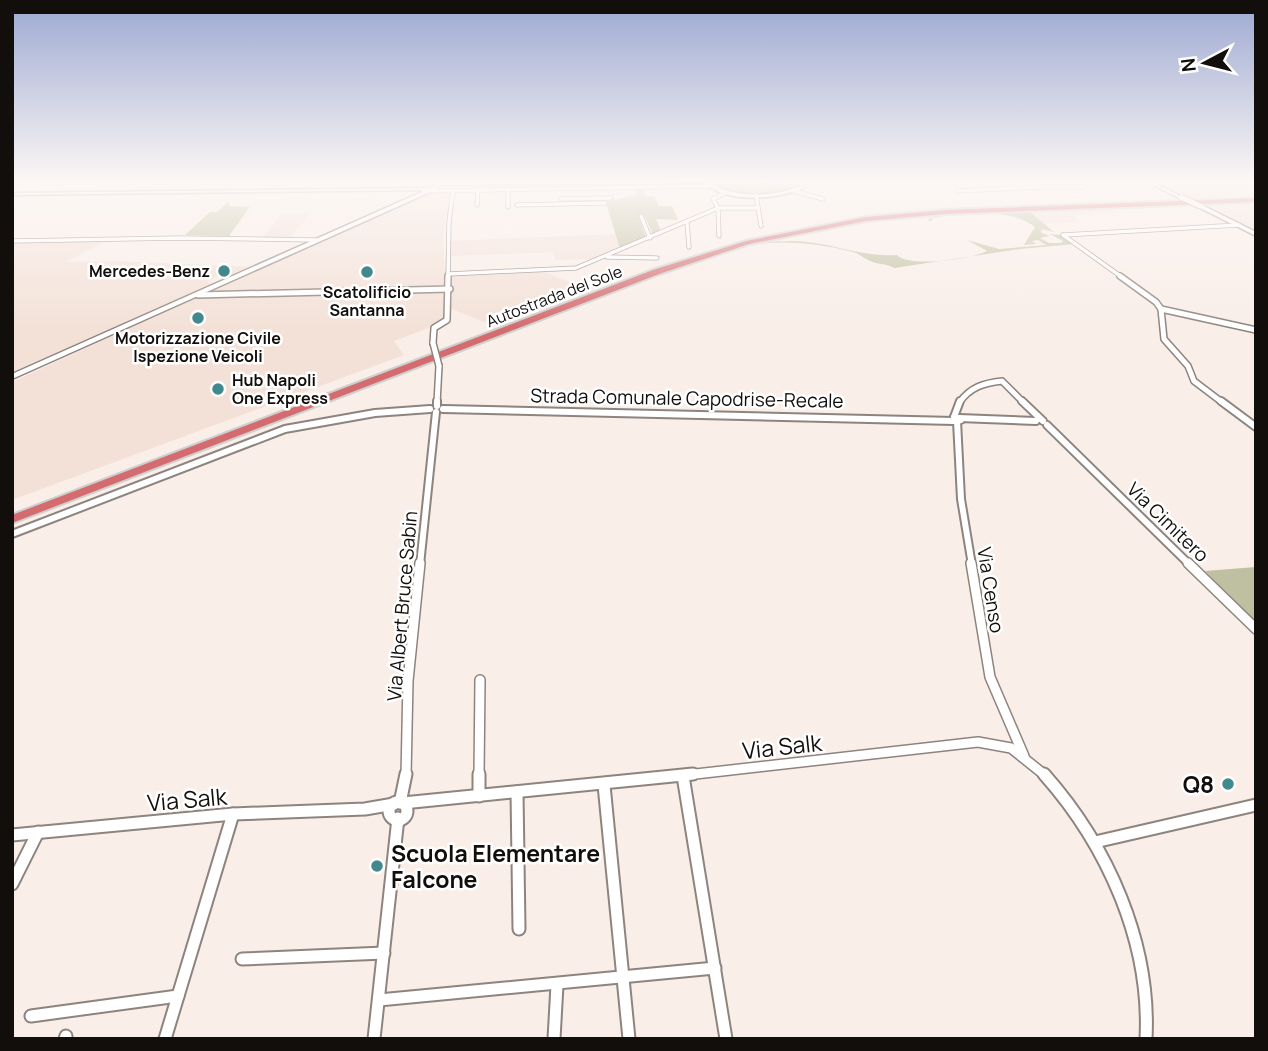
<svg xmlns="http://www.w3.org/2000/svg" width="1268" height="1051" font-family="Manrope,sans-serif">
<rect width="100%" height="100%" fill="#f9eee8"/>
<g fill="#f3e1d7">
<polygon points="1152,182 1256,182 1256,195 1190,198"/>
<polygon points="450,191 443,239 445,273 537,269 582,287 484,322 452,309 450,320 394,341 404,355 12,500 12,382 425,192"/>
<polygon points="1256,204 1256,231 1207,205"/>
<polygon points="1113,208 1121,213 1072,215 1080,222 1044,223 1030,211"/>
<polygon points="310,213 291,238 263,237 282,214"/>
<polygon points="616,234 620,249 596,259 556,260 553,252 449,256 449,241"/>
<polygon points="106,241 66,262 114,261 254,267 233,277 219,276 207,282 214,285 12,372 12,243"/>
</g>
<g fill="#bfc0a1">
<path d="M799,182c-10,20 -73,12 -89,1z"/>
<polygon points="634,188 642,188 646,196 654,196 659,206 672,206 678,220 656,219 661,232 653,235 644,215 638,215 646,238 620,249 606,202 636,195"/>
<polygon points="229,201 229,206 250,207 229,236 185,235 210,212 217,212"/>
<path d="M1028,210l26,22 -13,-3 1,2 -2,1 10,4 -10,2 9,5h12l2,-2 -13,-7 10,1 15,9 -55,5 -126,19c-8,-5 -13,-3 -21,-6 -7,-2 -13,-8 -20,-10 -31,-8 -64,-12 -95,-8 17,-3 33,-4 50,-2 30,4 58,15 89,13 11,13 76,4 90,-4l-20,-11 32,9 47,-4 -8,-5 -6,1 4,3 -12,1 11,-18c-27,-20 -70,-15 -102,-9l-3,4 -2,-3 12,-4z"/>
<polygon points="1256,567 1256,622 1205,571"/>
</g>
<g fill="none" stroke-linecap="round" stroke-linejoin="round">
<polygon fill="#b1a8a4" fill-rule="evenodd" points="16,182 29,182 30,183 19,186"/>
<defs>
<g id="street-far4">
<polyline points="441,182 453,182"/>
<polyline points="1040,187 1084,187"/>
<polyline points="508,189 508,207"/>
<polyline points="423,191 708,186"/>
<polyline points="794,191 823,199"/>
<polyline points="957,191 1040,187 1032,182"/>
<polyline points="756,195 761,226"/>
<polyline points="561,199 611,198"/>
<polyline points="477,205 478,189"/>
<polyline points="517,205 605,203"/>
<polyline points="641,216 650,238"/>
<polyline points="687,222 689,247"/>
<polyline points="1063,235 1123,278"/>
<polyline points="1063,235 1239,225"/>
<polyline points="719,236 718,208 713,199 727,192"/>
<polyline points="12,241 179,238 317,240"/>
<polyline points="607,257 657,258"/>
<polyline points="449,274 576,268 718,208 758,208"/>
<polyline points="448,278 449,222 453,190"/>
</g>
<g id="street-far3">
<polyline points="1120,276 1156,302 1161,309 1164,339 1188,366 1194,381 1223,403"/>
<polyline points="198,295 450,289"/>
<polyline points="1161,309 1256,330"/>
<polyline points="433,343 434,328 447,320 448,276"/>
<polyline points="437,403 439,366"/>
<path d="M959,403c11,-16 25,-20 43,-22l22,22"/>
</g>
<g id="street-far2">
<polyline points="1022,401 1043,421"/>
<polyline points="1221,401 1256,427"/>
<polyline points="437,406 437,401"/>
<polyline points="443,409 954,421"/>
<polyline points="954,417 961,420 957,421 961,499 972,565"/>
<polyline points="954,417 960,401"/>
<polyline points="959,418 1036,421"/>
<polyline points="1047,425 1190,565"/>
<polyline points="12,534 285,429 375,413 430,409"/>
<polyline points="420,565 436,412"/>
</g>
<g id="street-far1">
<polyline points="971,563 990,677 1024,756"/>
<polyline points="1188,563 1256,629"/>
<polyline points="406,776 408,681 420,563"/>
<polyline points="479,776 480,680"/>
<polyline points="678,776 978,742 1011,748 1046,776"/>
</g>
<g id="street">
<path d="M1044,774c64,72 107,169 102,265"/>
<polyline points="683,776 726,1039"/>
<polyline points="604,785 629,1039"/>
<polyline points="517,792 519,929"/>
<polyline points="479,796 479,774"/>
<circle cx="398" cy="811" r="9"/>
<polyline points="400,803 406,774"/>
<polyline points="403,803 693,774"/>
<polyline points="12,835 233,814 365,809 394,804"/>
<polyline points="1095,842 1256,805"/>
<polyline points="12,884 38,832"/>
<polyline points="242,959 384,953"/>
<polyline points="379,1000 715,968"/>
<polyline points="31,1016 178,996"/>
<polyline points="65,1039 66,1036"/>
<polyline points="165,1039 233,814"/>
<polyline points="374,1039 398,818"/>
<polyline points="554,1039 557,985"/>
</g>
<g id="secondary">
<polygon points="539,182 698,182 696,183 441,185 435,190 12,379 12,374 426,190 12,195 12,193 429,188 435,185 434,184 436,183"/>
<path d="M703,182c9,0 16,7 25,9 24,6 50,4 72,-5l2,-4h4l-2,6c-30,12 -76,16 -101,-6z"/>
<polygon points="1147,182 1152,182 1183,197 1179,198"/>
<polygon points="1198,205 1202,205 1256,232 1256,236 1198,207"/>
</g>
<polygon id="highway" points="1256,198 1256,202 945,214 866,221 749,244 659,274 12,523 12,515 653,270 746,241 866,217 945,210"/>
</defs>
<use href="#street-far4" stroke="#8d847f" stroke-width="5"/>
<use href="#street-far3" stroke="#8d847f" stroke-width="8"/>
<use href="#street-far2" stroke="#8d847f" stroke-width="10"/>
<use href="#street-far1" stroke="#8d847f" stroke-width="12"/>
<use href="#street" stroke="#8d847f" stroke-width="15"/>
<use href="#secondary" stroke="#8d847f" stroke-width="3"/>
<use href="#highway" stroke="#cfcfce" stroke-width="4"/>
<use href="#street-far4" stroke="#fff" stroke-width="3.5"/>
<use href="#street-far3" stroke="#fff" stroke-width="5"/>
<use href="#street-far2" stroke="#fff" stroke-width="6"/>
<use href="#street-far1" stroke="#fff" stroke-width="9"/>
<use href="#street" stroke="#fff" stroke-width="11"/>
<use href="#secondary" fill="#fff" fill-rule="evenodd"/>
<use href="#highway" fill="#d46b6e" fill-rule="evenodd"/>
<defs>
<polyline id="street-bridge" points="433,343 439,366"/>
<polyline id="secondary-bridge" points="1181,197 1200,206"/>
</defs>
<use href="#street-bridge" stroke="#8d847f" stroke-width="8" stroke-linecap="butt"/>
<use href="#secondary-bridge" stroke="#8d847f" stroke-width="7" stroke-linecap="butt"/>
<use href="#street-bridge" stroke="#fff" stroke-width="5"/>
<use href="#secondary-bridge" stroke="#fff" stroke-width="5"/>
</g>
<linearGradient id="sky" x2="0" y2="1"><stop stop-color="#9da9d2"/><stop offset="0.55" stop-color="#fcf7f5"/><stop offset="1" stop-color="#fcf7f5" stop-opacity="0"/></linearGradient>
<rect width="1268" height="329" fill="url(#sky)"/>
<g fill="#42898e" stroke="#fff" stroke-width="2.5">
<circle cx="224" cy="271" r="7"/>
<circle cx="367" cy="272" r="7"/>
<circle cx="198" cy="318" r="7"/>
<circle cx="218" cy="389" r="7"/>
<circle cx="1228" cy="784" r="7"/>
<circle cx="377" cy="866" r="7"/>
</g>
<g text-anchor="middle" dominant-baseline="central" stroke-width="5" stroke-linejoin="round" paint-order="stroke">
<g font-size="16" font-weight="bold" fill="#110e0c" stroke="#fff">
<text x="210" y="271" text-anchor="end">Mercedes-Benz</text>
<text x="367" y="292">Scatolificio<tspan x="367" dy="18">Santanna</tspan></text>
<text x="198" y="338">Motorizzazione Civile<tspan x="198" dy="18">Ispezione Veicoli</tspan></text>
<text x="232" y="380" text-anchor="start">Hub Napoli<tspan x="232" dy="18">One Express</tspan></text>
</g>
<g font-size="16" fill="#110e0c" stroke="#fff">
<text transform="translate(554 296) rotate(-21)">Autostrada del Sole</text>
</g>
<g font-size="19" fill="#110e0c" stroke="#fff">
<text transform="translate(687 398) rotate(1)">Strada Comunale Capodrise-Recale</text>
<text transform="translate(1168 522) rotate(44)">Via Cimitero</text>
<text transform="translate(991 590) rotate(81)">Via Censo</text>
<text transform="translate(402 606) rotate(-85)">Via Albert Bruce Sabin</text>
</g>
<g font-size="23" fill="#110e0c" stroke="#fff">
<text transform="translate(782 746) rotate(-6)">Via Salk</text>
<text transform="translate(187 799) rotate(-5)">Via Salk</text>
</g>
<g font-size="23" font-weight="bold" fill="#110e0c" stroke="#fff" text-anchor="end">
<text x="1214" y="784">Q8</text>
<text x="391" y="853" text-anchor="start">Scuola Elementare<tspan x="391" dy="26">Falcone</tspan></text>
</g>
</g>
<rect width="1268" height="1051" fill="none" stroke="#110e0c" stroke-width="28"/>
<g transform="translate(1205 63) rotate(263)" stroke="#ffffff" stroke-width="5" paint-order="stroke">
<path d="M0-5L12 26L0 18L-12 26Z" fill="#110e0c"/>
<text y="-10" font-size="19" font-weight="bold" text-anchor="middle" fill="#110e0c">N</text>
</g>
</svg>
